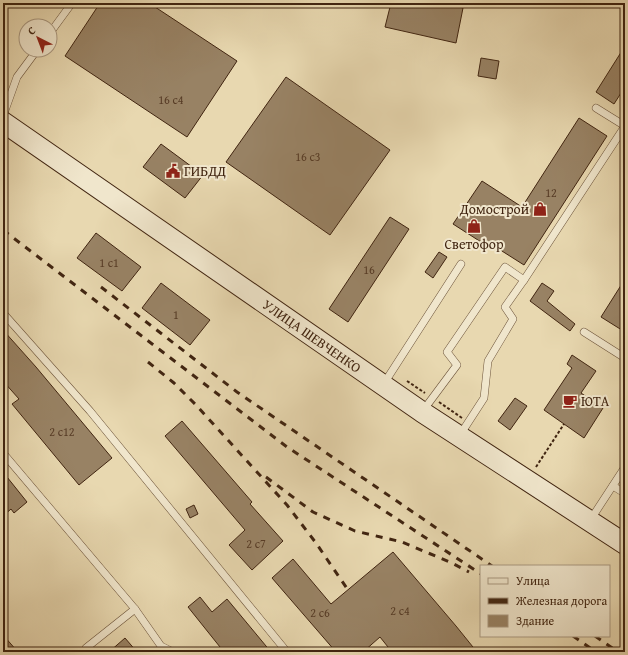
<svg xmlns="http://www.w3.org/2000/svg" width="628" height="655" font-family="'Gentium Book Plus',serif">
<rect width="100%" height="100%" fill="#e8d8b0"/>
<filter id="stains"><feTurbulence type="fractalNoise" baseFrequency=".005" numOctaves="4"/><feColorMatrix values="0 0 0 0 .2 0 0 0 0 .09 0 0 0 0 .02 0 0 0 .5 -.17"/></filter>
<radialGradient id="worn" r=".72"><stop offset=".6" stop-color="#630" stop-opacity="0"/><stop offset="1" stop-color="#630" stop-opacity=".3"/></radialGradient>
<g fill="#988264" stroke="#412511">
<polygon points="100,3 149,3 237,61 187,137 65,56"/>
<polygon points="391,3 442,3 463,8 456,43 385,27"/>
<polygon points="625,46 625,95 621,93 614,104 596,92"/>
<polygon points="481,58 499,61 496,79 478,76"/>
<polygon points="286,77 390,150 330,235 226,162"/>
<polygon points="579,118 607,136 524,265 483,239 481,242 453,224 482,181 522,207"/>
<polygon points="161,144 203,175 185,198 143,167"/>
<polygon points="390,217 409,229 348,322 329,309"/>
<polygon points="96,233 141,267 122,291 77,258"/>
<polygon points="439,252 447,257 433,278 425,272"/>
<polygon points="625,279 625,332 601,317"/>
<polygon points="161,283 210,320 190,345 142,308"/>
<polygon points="542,283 554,291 547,301 575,324 570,331 530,301"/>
<polygon points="3,330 36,367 112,458 79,485 12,404 19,399 3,381"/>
<polygon points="572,355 596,371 581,393 603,408 584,438 544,410 572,368 567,364"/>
<polygon points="515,398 527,406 510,430 498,421"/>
<polygon points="182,421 252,502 250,504 283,541 252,570 229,545 245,530 165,436"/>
<polygon points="3,472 27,502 14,513 11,509 3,516"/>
<polygon points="194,505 198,514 190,518 186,509"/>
<polygon points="393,552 456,626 477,652 392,652 380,637 363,652 336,652 272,578 293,559 331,604"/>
<polygon points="200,597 212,612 227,599 271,652 224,652 188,607"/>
<polygon points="3,635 18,652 3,652"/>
<polygon points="125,638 137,652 109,652"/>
</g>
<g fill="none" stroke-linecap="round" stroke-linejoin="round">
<defs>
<g id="lane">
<polyline points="50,33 72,3"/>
<polyline points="596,108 625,126"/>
<polyline points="3,116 17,77 37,50"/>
<polyline points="524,280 625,126"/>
<polyline points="3,313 90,411 287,652"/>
<polyline points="584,332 625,358"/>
<polyline points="383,385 461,264"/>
<polyline points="422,412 457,365 447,352 505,267 524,280 505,307 513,319 488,361 484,398 460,435"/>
<polyline points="3,453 135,609 161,646 173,652"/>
<polyline points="613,486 624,493"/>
<polyline points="591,519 625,467"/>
<polyline points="86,648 135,609"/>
</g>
<polyline id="secondary" points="3,122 422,412 625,544"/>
</defs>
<use href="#lane" stroke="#6b5239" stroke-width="8"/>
<use href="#secondary" stroke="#412511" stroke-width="22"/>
<g stroke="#412511" stroke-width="2" stroke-dasharray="3 2" stroke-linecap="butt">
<polyline points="407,381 425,393"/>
<polyline points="439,402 462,418"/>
<polyline points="536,467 564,424"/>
</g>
<use href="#lane" stroke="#f0e6cc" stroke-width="7"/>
<use href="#secondary" stroke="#f0e6cc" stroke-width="20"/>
<g stroke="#412511" stroke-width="3" stroke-dasharray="7 7" stroke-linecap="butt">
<polyline points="3,230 287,447 481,574"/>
<polyline points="101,287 237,392 492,566"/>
<polyline points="148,362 174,383 196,405 287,505 316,543 348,590"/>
<polyline points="266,477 313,512 355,531 402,542 452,563 469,572"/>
<polyline points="573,636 596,652"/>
<polyline points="595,636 618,652"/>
</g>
</g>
<defs>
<symbol id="civic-bare" viewBox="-9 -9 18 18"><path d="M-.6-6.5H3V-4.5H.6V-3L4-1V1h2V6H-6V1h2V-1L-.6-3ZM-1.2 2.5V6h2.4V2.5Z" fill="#8f2418" stroke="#f0e6cc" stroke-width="2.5" paint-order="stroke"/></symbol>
<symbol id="shop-bare" viewBox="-9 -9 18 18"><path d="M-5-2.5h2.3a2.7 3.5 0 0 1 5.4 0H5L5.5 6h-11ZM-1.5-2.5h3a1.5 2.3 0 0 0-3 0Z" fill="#8f2418" stroke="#f0e6cc" stroke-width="2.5" paint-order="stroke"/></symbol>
<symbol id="cafe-bare" viewBox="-9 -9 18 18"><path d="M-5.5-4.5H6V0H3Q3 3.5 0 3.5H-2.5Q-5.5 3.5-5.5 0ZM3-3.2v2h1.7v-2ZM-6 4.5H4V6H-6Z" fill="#8f2418" stroke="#f0e6cc" stroke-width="2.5" paint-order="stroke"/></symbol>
</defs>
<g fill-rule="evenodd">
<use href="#civic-bare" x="163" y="161" width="20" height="20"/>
<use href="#shop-bare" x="530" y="199" width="20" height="20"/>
<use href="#shop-bare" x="464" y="216" width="20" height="20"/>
<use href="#cafe-bare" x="560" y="391" width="20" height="20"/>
</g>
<g text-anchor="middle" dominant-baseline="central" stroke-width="4" stroke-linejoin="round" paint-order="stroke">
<g font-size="12" fill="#573c26">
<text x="171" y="99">16 с4</text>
<text x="308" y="156">16 с3</text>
<text x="551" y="192">12</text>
<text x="109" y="262">1 с1</text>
<text x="369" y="269">16</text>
<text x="176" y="314">1</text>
<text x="62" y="431">2 с12</text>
<text x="256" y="543">2 с7</text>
<text x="400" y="610">2 с4</text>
<text x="320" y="612">2 с6</text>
</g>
<g font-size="14" fill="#412511" stroke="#f0e6cc" text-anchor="start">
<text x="184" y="171">ГИБДД</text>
<text x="529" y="209" text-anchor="end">Домострой</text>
<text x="474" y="244" text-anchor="middle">Светофор</text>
<text x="581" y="401">ЮТА</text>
</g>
<g font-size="14" fill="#412511" stroke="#f0e6cc">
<text transform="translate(312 336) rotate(35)">УЛИЦА ШЕВЧЕНКО</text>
</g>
</g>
<rect width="628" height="655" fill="none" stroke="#e8d8b0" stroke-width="16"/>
<rect x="4" y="4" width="620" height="647" fill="none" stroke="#412511" stroke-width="2"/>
<rect x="8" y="8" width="612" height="639" fill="none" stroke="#412511"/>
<rect x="480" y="565" width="130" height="72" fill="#f0e6cc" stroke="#aa9981"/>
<rect x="488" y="578" width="20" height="6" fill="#f0e6cc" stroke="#aa9981"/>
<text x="516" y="585" font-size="12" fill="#412511">Улица</text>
<rect x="488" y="598" width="20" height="6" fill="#412511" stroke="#aa9981"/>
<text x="516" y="605" font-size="12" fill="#412511">Железная дорога</text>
<rect x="488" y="615" width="20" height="12" fill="#988264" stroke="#aa9981"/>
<text x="516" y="625" font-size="12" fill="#412511">Здание</text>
<g transform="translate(38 38) rotate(318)"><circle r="19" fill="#f0e6cc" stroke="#aa9981"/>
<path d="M0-3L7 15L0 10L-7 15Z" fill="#8f2418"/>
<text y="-6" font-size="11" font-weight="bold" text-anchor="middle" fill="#412511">С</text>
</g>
<rect width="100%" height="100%" filter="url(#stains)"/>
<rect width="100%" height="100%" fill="url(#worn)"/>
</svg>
